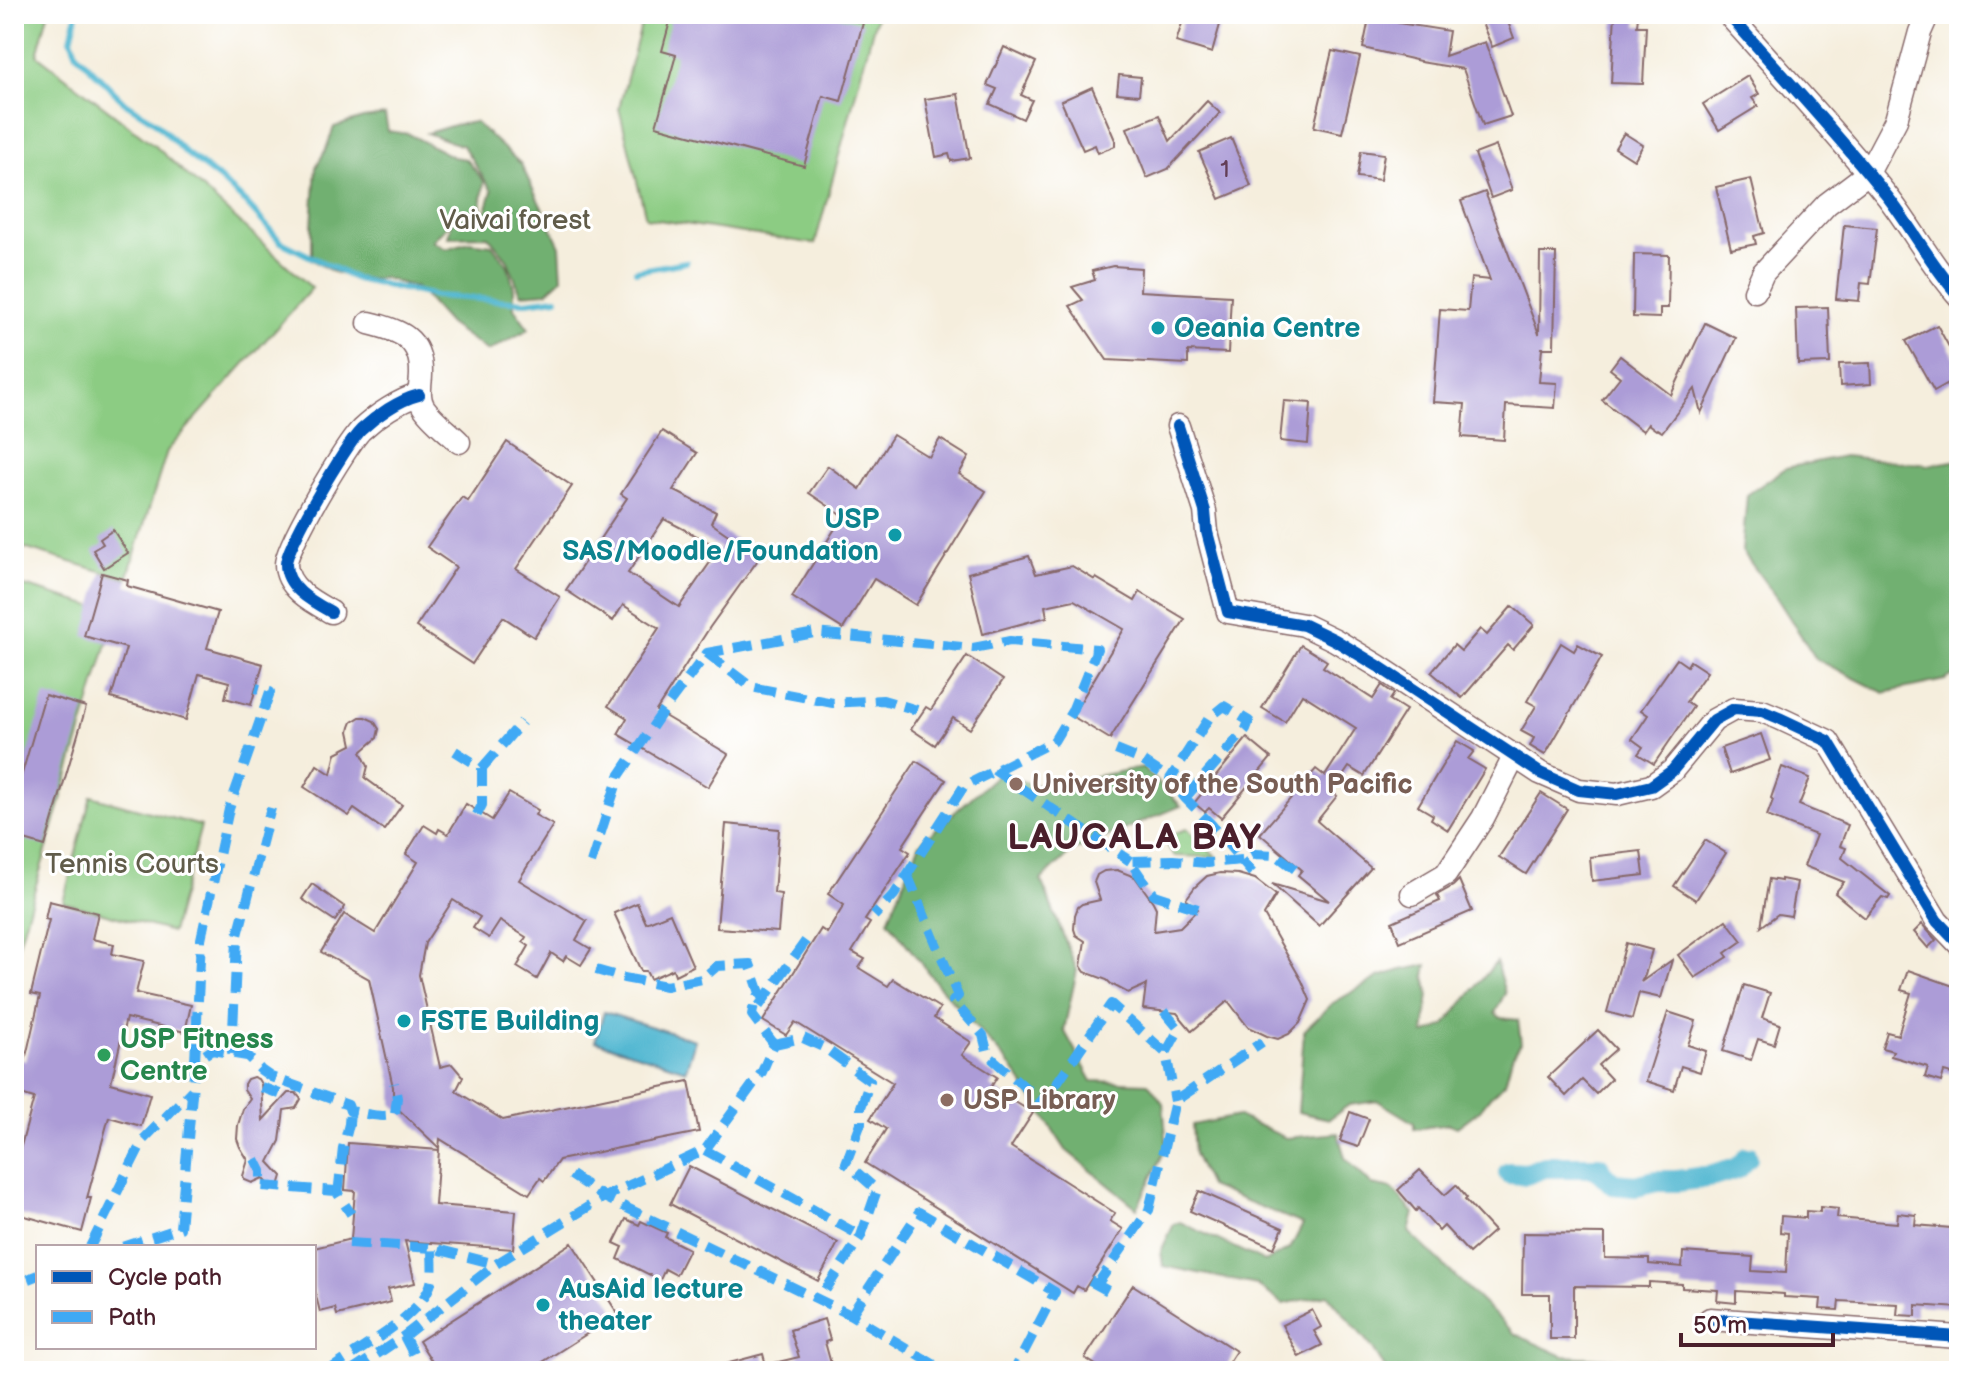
<svg xmlns="http://www.w3.org/2000/svg" width="1973" height="1385" font-family="'Balsamiq Sans',sans-serif">
<rect width="100%" height="100%" fill="#fff"/>
<filter id="ink" filterUnits="userSpaceOnUse"><feTurbulence type="fractalNoise" baseFrequency=".0125" numOctaves="2"/><feDisplacementMap in="SourceGraphic" scale="16" xChannelSelector="R" yChannelSelector="G"/><feConvolveMatrix kernelMatrix="1 2 1 2 8 2 1 2 1" color-interpolation-filters="sRGB"/></filter>
<filter id="wash" filterUnits="userSpaceOnUse"><feTurbulence type="fractalNoise" baseFrequency=".006" numOctaves="4" result="noise"/><feDisplacementMap in="SourceGraphic" scale="32" xChannelSelector="R" yChannelSelector="G"/><feGaussianBlur stdDeviation="1.8" result="paint"/><feColorMatrix in="noise" values="0 0 0 0 0 0 0 0 0 0 0 0 0 0 0 0 0 1.4 0 .05"/><feComposite in="paint" operator="in"/></filter>
<g filter="url(#wash)">
<rect width="100%" height="100%" fill="#f5eedd"/>
<g fill="#8ccc83" stroke="#6b7657" stroke-width="2">
<polygon points="14,14 48,14 37,55 154,145 312,288 167,451 127,579 14,545"/>
<polygon points="644,14 877,14 815,244 646,218 619,108"/>
<polygon points="14,583 116,613 14,960"/>
<polygon points="91,796 201,826 172,932 63,902"/>
<polygon points="1187,829 1217,857 1174,856 1162,837"/>
</g>
<g fill="#71b071" stroke="#5e684e" stroke-width="2">
<polygon points="385,115 388,131 409,134 453,157 466,159 484,181 481,210 458,215 456,219 486,211 492,191 463,146 427,133 454,125 475,122 521,164 560,246 562,278 547,292 521,294 507,259 488,236 448,237 452,221 432,241 446,249 469,242 492,245 508,266 514,288 514,308 529,329 488,351 449,324 417,288 384,278 368,279 335,273 312,260 312,226 316,167 326,149 334,127 363,118"/>
<polygon points="1844,456 1929,465 1959,460 1959,672 1945,680 1884,693 1816,659 1778,600 1742,551 1747,495 1786,468"/>
<polygon points="1143,767 1181,806 1072,851 1041,880 1077,970 1064,1030 1092,1081 1148,1083 1163,1103 1167,1146 1137,1208 1066,1150 1012,1067 938,985 888,920 920,843 998,774 1042,787"/>
<polygon points="1496,962 1505,993 1495,1013 1501,1018 1518,1020 1521,1043 1512,1057 1505,1083 1491,1096 1480,1110 1457,1127 1449,1124 1414,1129 1414,1123 1378,1101 1349,1105 1329,1119 1298,1112 1304,1031 1333,1003 1379,977 1401,970 1427,965 1425,976 1429,994 1424,1034 1444,1026"/>
<polygon points="1238,1116 1286,1138 1338,1133 1345,1158 1372,1185 1392,1189 1414,1213 1409,1232 1515,1334 1563,1356 1690,1363 1747,1371 1387,1371 1371,1346 1328,1295 1283,1304 1257,1285 1163,1266 1161,1251 1174,1224 1180,1222 1265,1262 1290,1249 1303,1224 1209,1186 1194,1154 1192,1125"/>
</g>
<polygon fill="#53b8d2" stroke="#4e6c7e" stroke-width="2" points="604,1012 695,1040 686,1070 595,1041"/>
<g fill="none" stroke-linecap="round" stroke-linejoin="round">
<g stroke="#53b8d2" stroke-width="6">
<polyline points="77,14 71,39 77,54 124,102 154,121 187,154 220,179 246,203 281,242 356,279 436,296 526,302 557,298"/>
<polyline points="636,271 686,262"/>
<polyline points="1747,1158 1753,1149"/>
</g>
<polyline stroke="#53b8d2" stroke-width="22" points="1509,1173 1526,1174 1545,1167 1599,1167 1600,1171 1613,1184 1636,1186 1656,1181 1677,1181 1713,1176 1738,1168 1747,1158"/>
</g>
<g id="blocks">
<g fill="#ac9cd7" fill-rule="evenodd">
<polygon points="672,14 830,14 863,23 841,101 823,96 804,166 656,126 676,55 662,51"/>
<polygon points="1185,14 1223,14 1212,53 1176,42"/>
<polygon points="1370,14 1400,14 1398,23 1449,31 1445,56 1485,42 1511,116 1483,125 1463,69 1420,62 1420,61 1363,48"/>
<polygon points="1478,14 1505,14 1514,38 1492,47"/>
<polygon points="1615,14 1638,15 1637,26 1646,26 1643,84 1611,83"/>
<polygon points="1004,47 1036,62 1021,95 1032,100 1023,119 990,104 997,89 987,85"/>
<polygon points="1332,51 1360,57 1342,133 1314,127"/>
<polygon points="1119,75 1141,77 1139,95 1117,93"/>
<polygon points="1748,76 1759,94 1752,98 1758,106 1719,130 1703,104"/>
<polygon points="1092,87 1115,140 1115,146 1098,153 1095,145 1083,150 1061,101"/>
<polygon points="958,94 970,158 951,161 949,154 936,157 925,99"/>
<polygon points="1207,101 1220,113 1168,169 1147,178 1127,128 1159,115 1170,141"/>
<polygon points="1624,133 1643,145 1634,160 1615,148"/>
<polygon points="1231,138 1251,186 1220,199 1199,152"/>
<polygon points="1496,146 1512,190 1491,198 1475,154"/>
<polygon points="1361,151 1384,154 1380,180 1357,177"/>
<polygon points="1751,179 1764,233 1754,236 1756,244 1731,249 1716,187"/>
<polygon points="1485,192 1539,334 1540,253 1556,253 1554,348 1542,348 1539,382 1557,383 1555,408 1506,405 1504,440 1462,437 1465,404 1433,402 1440,309 1468,311 1471,278 1490,280 1461,201"/>
<polygon points="1844,225 1877,228 1870,284 1861,283 1859,301 1836,299"/>
<polygon points="1634,254 1669,255 1668,308 1660,308 1660,318 1633,317"/>
<polygon points="1113,266 1141,268 1140,291 1231,296 1228,353 1188,351 1188,364 1107,360 1070,306 1083,300 1072,287 1095,280 1092,271"/>
<polygon points="1828,307 1830,363 1798,364 1796,308"/>
<polygon points="1705,323 1736,338 1701,413 1695,389 1662,432 1657,429 1656,430 1648,424 1643,431 1602,400 1620,377 1610,369 1620,356 1671,395"/>
<polygon points="1937,325 1959,365 1959,377 1934,391 1906,341"/>
<polygon points="1870,363 1871,384 1840,386 1839,364"/>
<polygon points="1284,401 1311,403 1308,444 1280,441"/>
<path d="M662,431l35,22 -24,37 43,22 -5,11 49,34 -50,70 -54,84 72,43 -20,33 -90,-53 9,-16 -19,-12 51,-78 -36,-23 -10,16 -47,-31 61,-92 -6,-4zM664,519l56,29 -41,59 -51,-34z"/>
<polygon points="893,435 929,457 940,439 969,457 959,474 986,491 916,605 874,579 843,629 792,597 843,516 809,493 828,466 860,489"/>
<polygon points="507,442 572,486 516,569 560,597 534,637 503,617 472,664 416,627 456,567 427,547 462,497 468,501"/>
<polygon points="113,530 128,553 104,568 93,550 103,544 100,539"/>
<polygon points="1029,556 1036,574 1072,566 1095,580 1096,578 1135,601 1140,592 1185,619 1110,739 1072,716 1124,629 1074,600 1045,606 1047,617 983,634 968,573"/>
<polygon points="102,573 128,580 127,586 218,612 207,648 263,664 251,705 225,698 229,682 199,674 186,720 111,698 126,648 84,636"/>
<polygon points="1512,606 1534,625 1513,650 1508,645 1462,698 1431,672 1454,645 1461,651 1480,629 1487,635"/>
<polygon points="1561,643 1574,651 1578,644 1602,657 1545,755 1530,746 1534,738 1521,731 1536,706 1527,701"/>
<polygon points="1301,645 1327,661 1323,667 1373,699 1382,685 1394,694 1390,700 1406,710 1364,776 1349,767 1332,792 1337,796 1317,821 1371,868 1319,926 1272,884 1329,901 1298,875 1302,870 1260,834 1316,769 1325,776 1356,728 1302,694 1285,722 1262,708"/>
<polygon points="967,656 1003,680 970,729 953,718 935,745 911,729 926,707 931,710"/>
<polygon points="1677,659 1687,666 1690,661 1707,672 1686,702 1693,707 1654,764 1638,754 1643,747 1632,739 1648,715 1641,710"/>
<polygon points="45,695 86,707 45,846 14,837 14,801"/>
<polygon points="360,717 365,717 374,721 379,729 377,738 361,752 368,766 365,778 402,805 384,830 354,809 349,816 304,787 317,765 331,774 336,753 352,745 349,731 350,727 352,722"/>
<polygon points="1761,734 1770,760 1730,774 1721,748"/>
<polygon points="1247,738 1271,758 1221,818 1209,808 1205,812 1194,803"/>
<polygon points="1457,741 1474,751 1468,759 1485,769 1448,830 1431,819 1433,815 1418,806"/>
<polygon points="916,761 946,780 902,847 910,852 865,920 870,923 852,952 865,959 859,968 888,986 893,979 940,1008 934,1018 971,1042 962,1055 997,1077 991,1087 1033,1113 1011,1147 1115,1213 1110,1221 1123,1229 1084,1290 1077,1286 1073,1293 865,1163 886,1129 870,1119 893,1083 795,1022 786,1035 763,1021 821,929 827,933 844,905 828,894"/>
<polygon points="1782,767 1810,778 1799,805 1848,825 1840,846 1846,848 1842,858 1890,896 1888,899 1882,897 1865,918 1835,893 1844,882 1804,866 1816,835 1767,816 1773,800 1771,798"/>
<polygon points="509,793 538,810 535,815 553,825 519,880 587,921 576,940 591,949 581,965 566,956 563,961 551,953 537,979 517,967 529,946 523,942 526,937 500,921 489,938 473,928 480,917 453,900 425,943 419,975 440,1067 452,1064 463,1077 456,1091 503,1120 689,1081 699,1132 559,1160 544,1181 540,1178 529,1194 440,1139 439,1148 393,1104 393,1087 369,979 321,952 344,914 375,933 418,862 406,854 424,825 437,833 439,829 448,834 466,804 492,820"/>
<polygon points="1541,793 1567,809 1526,874 1499,857"/>
<polygon points="726,824 779,829 774,893 781,894 778,932 717,928"/>
<polygon points="1705,840 1726,853 1696,900 1674,886"/>
<polygon points="1641,851 1644,875 1592,881 1590,857"/>
<polygon points="1117,870 1135,877 1153,902 1156,908 1154,931 1180,927 1198,909 1186,899 1195,887 1207,876 1220,873 1238,874 1255,879 1276,895 1264,915 1302,981 1310,1000 1300,1023 1289,1034 1278,1039 1267,1036 1248,1027 1228,1001 1192,1031 1177,1013 1143,1009 1146,985 1128,993 1111,984 1107,980 1085,972 1081,966 1085,941 1076,935 1074,929 1075,915 1078,907 1082,904 1100,900 1094,882 1097,875 1104,871"/>
<polygon points="1769,879 1781,881 1781,879 1797,882 1791,916 1778,914 1761,927"/>
<polygon points="1459,880 1472,911 1400,942 1392,922 1440,901 1437,895 1453,886"/>
<polygon points="312,884 345,907 335,921 302,899"/>
<polygon points="49,901 98,913 92,939 114,944 112,954 144,961 136,993 191,1005 185,1032 126,1018 111,1083 150,1094 141,1126 109,1117 87,1198 91,1198 82,1232 14,1213 14,1172 34,1098 14,1092 14,1058 25,1061 40,996 31,994 49,920 45,919"/>
<polygon points="637,903 646,923 670,913 693,966 675,975 673,969 650,979 646,971 641,971 614,913"/>
<polygon points="1726,920 1742,941 1725,953 1728,957 1695,978 1678,955"/>
<polygon points="1922,924 1936,940 1928,948 1914,932"/>
<polygon points="1626,943 1652,950 1645,975 1641,982 1672,960 1661,998 1639,993 1632,1019 1607,1012"/>
<polygon points="1908,970 1959,988 1959,1076 1944,1072 1941,1082 1925,1077 1928,1067 1891,1056 1893,1051 1882,1048 1887,1032 1898,1035 1911,993 1901,990"/>
<polygon points="1744,985 1770,993 1762,1018 1780,1024 1774,1044 1758,1039 1751,1060 1723,1051"/>
<polygon points="1668,1012 1696,1021 1688,1045 1706,1051 1700,1072 1681,1066 1674,1090 1646,1081"/>
<polygon points="1598,1030 1616,1049 1598,1065 1611,1079 1596,1094 1582,1080 1566,1096 1548,1077"/>
<polygon points="253,1077 258,1079 261,1084 263,1120 288,1093 296,1093 301,1099 296,1108 284,1110 280,1141 269,1162 282,1176 279,1186 270,1185 263,1178 252,1183 245,1180 243,1176 248,1160 240,1147 237,1139 238,1125 243,1109 250,1099 244,1090 244,1084 247,1079"/>
<polygon points="1350,1112 1369,1119 1358,1147 1340,1141"/>
<polygon points="348,1143 439,1150 435,1205 516,1211 513,1249 405,1241 415,1283 388,1289 391,1302 337,1315 335,1308 320,1312 314,1288 314,1248 351,1239 355,1191 345,1190"/>
<polygon points="689,1166 838,1243 818,1281 670,1204"/>
<polygon points="1420,1170 1445,1195 1456,1185 1467,1198 1465,1200 1494,1231 1469,1253 1444,1226 1439,1231 1418,1208 1416,1211 1398,1190"/>
<polygon points="1199,1191 1283,1228 1274,1248 1190,1211"/>
<polygon points="1820,1207 1838,1209 1837,1218 1897,1223 1898,1213 1916,1215 1915,1225 1951,1228 1951,1233 1959,1233 1959,1308 1916,1305 1916,1316 1897,1315 1898,1304 1839,1301 1838,1310 1820,1309 1821,1299 1784,1297 1784,1294 1736,1291 1736,1303 1717,1301 1718,1290 1682,1288 1682,1284 1649,1282 1649,1287 1574,1286 1574,1339 1550,1339 1550,1294 1522,1294 1523,1233 1605,1234 1605,1258 1649,1259 1649,1264 1682,1267 1683,1252 1753,1257 1752,1271 1786,1273 1788,1233 1780,1232 1781,1216 1806,1218 1806,1211 1820,1212"/>
<polygon points="626,1219 639,1225 641,1221 667,1233 665,1237 689,1249 676,1275 665,1269 660,1280 618,1259 623,1247 614,1243"/>
<polygon points="572,1243 618,1314 538,1365 542,1371 438,1371 419,1341"/>
<polygon points="1133,1285 1236,1351 1223,1371 1105,1371 1085,1358"/>
<polygon points="1312,1310 1321,1327 1314,1331 1322,1345 1299,1357 1282,1325"/>
<polygon points="824,1319 830,1340 825,1342 833,1371 719,1371 718,1366 763,1354 766,1365 799,1357 790,1330"/>
</g>
</g>
</g>
<g filter="url(#ink)">
<use href="#blocks" fill-opacity="0" stroke="#866769" stroke-width="2"/>
<g fill="none" stroke-linecap="round" stroke-linejoin="round">
<defs>
<g id="street">
<path d="M1728,14c53,60 109,119 159,182 25,32 44,69 72,100"/>
<polyline points="1755,291 1763,273 1827,204 1868,173 1896,120 1920,32 1928,14"/>
<path d="M369,323c30,7 53,15 52,51 0,11 -4,21 2,32 8,13 25,25 36,36"/>
<polyline points="1178,426 1205,511 1207,532 1228,612 1304,625 1335,640 1378,666 1540,773 1579,790 1617,794 1651,786 1672,771 1714,720 1734,709 1762,711 1779,718 1828,741 1937,921 1959,944"/>
<path d="M331,612c-18,-10 -45,-24 -45,-48 0,-18 60,-119 75,-134 15,-14 38,-30 58,-35"/>
<polyline points="1412,894 1446,874 1483,818 1514,757"/>
<polyline points="1710,1319 1959,1337"/>
</g>
</defs>
<use href="#street" stroke="#866769" stroke-width="25"/>
<use href="#street" stroke="#fff" stroke-width="22"/>
<g stroke="#3fa9f5" stroke-width="10" stroke-dasharray="20 10" stroke-linecap="butt">
<polyline points="707,653 751,687 833,703 883,700 917,710"/>
<polyline points="1116,750 1141,760 1170,779"/>
<polyline points="455,751 482,768 482,805 474,820"/>
<polyline points="482,768 522,722"/>
<polyline points="994,770 1130,861"/>
<polyline points="1185,798 1246,729 1249,721 1224,706 1209,718 1170,779 1185,798 1211,824 1252,873"/>
<polyline points="591,863 619,776 661,714 707,653 815,633 973,648 1010,641 1097,649 1072,711 1054,741 964,786 894,895 874,916"/>
<polyline points="907,874 958,996 953,1001 983,1035 988,1055 1043,1103 1111,1004 1166,1053"/>
<polyline points="1198,909 1155,895 1147,886 1130,861 1173,860 1208,863 1243,860 1255,854 1276,855 1295,869"/>
<polyline points="759,1006 810,935"/>
<polyline points="1164,1011 1179,1029 1166,1053 1175,1101"/>
<polyline points="774,1044 803,1038 825,1048 870,1081 861,1107 861,1123 846,1163 877,1190 861,1236 819,1300"/>
<polyline points="232,1054 237,939 271,808"/>
<polyline points="195,1061 201,939 229,809 270,692 256,688"/>
<polyline points="261,1087 285,1096"/>
<polyline points="705,1150 861,1236"/>
<polyline points="255,1159 261,1171 261,1186 336,1191 351,1214"/>
<polyline points="571,1175 604,1197 851,1315 945,1371"/>
<polyline points="338,1195 343,1148 349,1124 350,1111"/>
<polyline points="349,1243 432,1248 496,1264"/>
<polyline points="90,1247 143,1140 192,1090"/>
<path d="M123,1247l57,-19 15,-167 17,-11 35,6 14,14 10,7 77,28 2,6c14,2 32,8 45,3l2,-16 -3,-15"/>
<polyline points="28,1279 38,1275"/>
<polyline points="1090,1281 1112,1293"/>
<polyline points="1096,1286 1149,1210 1175,1101 1262,1042"/>
<polyline points="851,1315 919,1212 1055,1292 1014,1371"/>
<polyline points="404,1336 422,1371"/>
<path d="M328,1371c28,-20 90,-53 102,-85 4,-10 2,-27 2,-38"/>
<polyline points="352,1371 404,1336 496,1264 604,1197 705,1150 762,1072 774,1044 752,1015 754,1004 760,993 750,964 717,966 702,979 666,986 624,978 596,970"/>
</g>
<defs>
<g id="cycleway">
<path d="M1728,14c53,60 109,119 159,182 25,32 44,69 72,100"/>
<polyline points="1178,426 1205,511 1207,532 1228,612 1304,625 1335,640 1378,666 1540,773 1579,790 1617,794 1651,786 1672,771 1714,720 1734,709 1762,711 1779,718 1828,741 1937,921 1959,944"/>
<path d="M331,612c-18,-10 -45,-24 -45,-48 0,-18 60,-119 75,-134 15,-14 38,-30 58,-35"/>
<polyline points="1710,1319 1959,1337"/>
</g>
</defs>
<use href="#cycleway" stroke="#fff" stroke-width="17"/>
<use href="#cycleway" stroke="#0057b8" stroke-width="12"/>
</g>
</g>
<g fill="#0f9aa8" stroke="#fff" stroke-width="3">
<circle cx="1158" cy="328" r="8"/>
<circle cx="895" cy="535" r="8"/>
<circle cx="404" cy="1021" r="8"/>
<circle cx="543" cy="1305" r="8"/>
</g>
<g fill="#8d6e63" stroke="#fff" stroke-width="3">
<circle cx="1016" cy="784" r="8"/>
<circle cx="947" cy="1100" r="8"/>
</g>
<circle fill="#2e9e5b" stroke="#fff" stroke-width="3" cx="104" cy="1055" r="8"/>
<g text-anchor="middle" dominant-baseline="central" stroke-width="6" stroke-linejoin="round" paint-order="stroke">
<g font-size="24" fill="#623e56">
<text x="1225" y="169">1</text>
</g>
<g font-size="28" fill="#615c4a" stroke="#fff">
<text x="515" y="220">Vaivai forest</text>
<text x="132" y="864">Tennis Courts</text>
</g>
<g font-size="28" font-weight="bold" fill="#0d838f" stroke="#fff" text-anchor="start">
<text x="1174" y="328">Oeania Centre</text>
<text x="879" y="519" text-anchor="end">USP<tspan x="879" dy="32">SAS/Moodle/Foundation</tspan></text>
<text x="420" y="1021">FSTE Building</text>
<text x="559" y="1289">AusAid lecture<tspan x="559" dy="32">theater</tspan></text>
</g>
<g font-size="28" font-weight="bold" fill="#785e54" stroke="#fff" text-anchor="start">
<text x="1032" y="784">University of the South Pacific</text>
<text x="963" y="1100">USP Library</text>
</g>
<g font-size="28" font-weight="bold" fill="#27864d" stroke="#fff" text-anchor="start">
<text x="120" y="1039">USP Fitness<tspan x="120" dy="32">Centre</tspan></text>
</g>
<g font-size="36" font-weight="bold" letter-spacing="2" fill="#4a1f2b" stroke="#fff">
<text x="1135" y="838">LAUCALA BAY</text>
</g>
</g>
<rect width="1973" height="1385" fill="none" stroke="#fff" stroke-width="48"/>
<rect x="36" y="1245" width="280" height="104" fill="#ffffff" stroke="#b7a5aa" stroke-width="2"/>
<rect x="52" y="1271" width="40" height="12" fill="#0057b8" stroke="#b7a5aa" stroke-width="2"/>
<text x="108" y="1285" font-size="24" fill="#4a1f2b">Cycle path</text>
<rect x="52" y="1311" width="40" height="12" fill="#3fa9f5" stroke="#b7a5aa" stroke-width="2"/>
<text x="108" y="1325" font-size="24" fill="#4a1f2b">Path</text>
<path d="M1681 1333v12h152v-12" fill="none" stroke="#4a1f2b" stroke-width="4"/>
<text x="1693" y="1333" font-size="24" fill="#4a1f2b" stroke="#ffffff" stroke-width="6" paint-order="stroke">50 m</text>
</svg>
